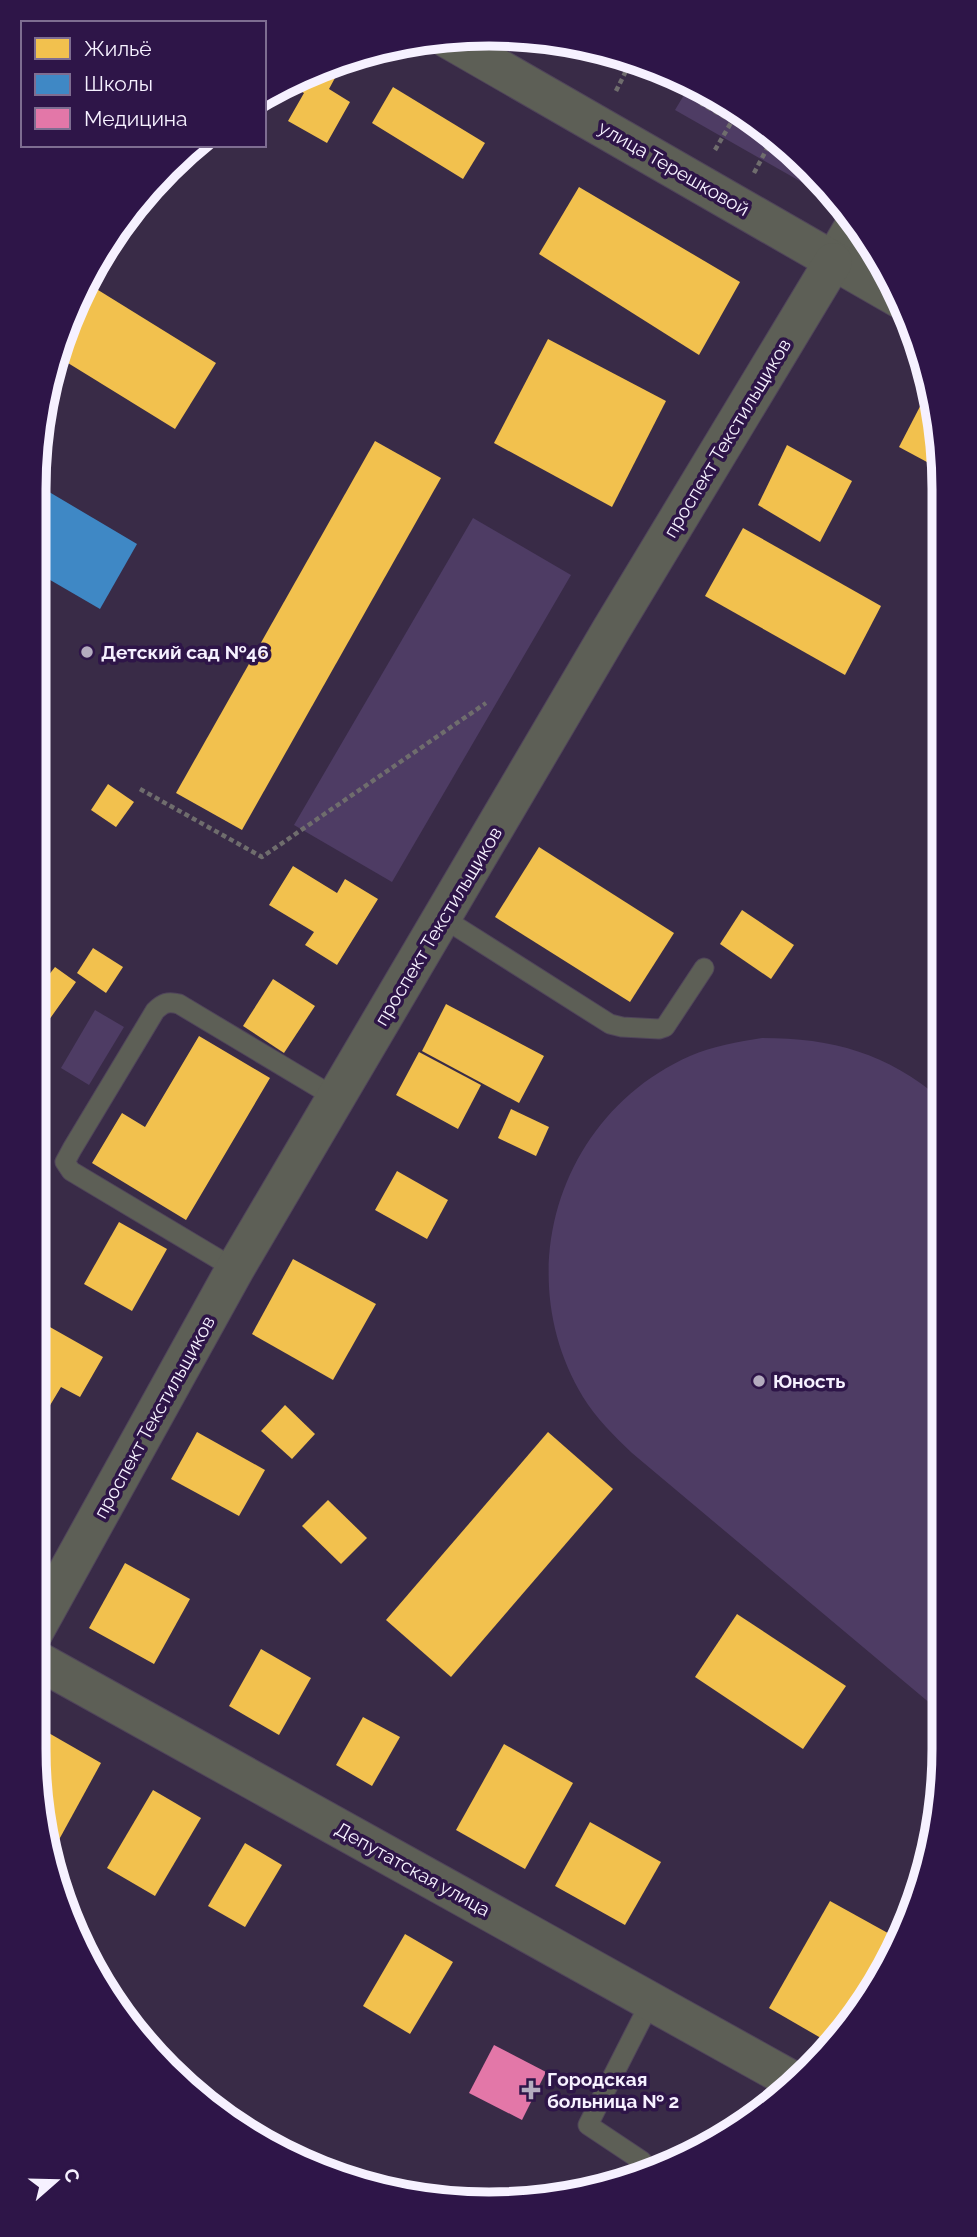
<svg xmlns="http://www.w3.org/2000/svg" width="977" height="2237" font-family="Raleway,sans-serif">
<rect width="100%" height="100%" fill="#392b47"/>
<g fill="#4e3c64">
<polygon points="690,85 742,110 811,171 805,184 675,110"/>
<polygon points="473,518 571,575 392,882 294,825"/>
<polygon points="95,1010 124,1027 89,1085 61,1068"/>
<path d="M762,1038c71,0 125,15 180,62l2,615 -312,-262c-18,-17 -36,-35 -49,-56 -74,-123 -24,-283 107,-341 23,-10 48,-14 72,-18z"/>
</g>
<g fill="#f2c14e">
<polygon points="342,65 329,89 350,102 327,143 288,121 304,93 285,82"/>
<polygon points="393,87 485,143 463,179 372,123"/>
<polygon points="579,187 740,282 699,355 539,254"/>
<polygon points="90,285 216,363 175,429 55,355 58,342"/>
<polygon points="548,339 666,401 612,507 494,443"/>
<polygon points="928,391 940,429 940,469 899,447"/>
<polygon points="375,441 441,478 242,830 176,793"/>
<polygon points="787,445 852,481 820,542 758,505"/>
<polygon points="743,528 881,606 845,675 705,596"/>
<polygon points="108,784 134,802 116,827 91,810"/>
<polygon points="539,847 674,933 630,1002 495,917"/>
<polygon points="293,866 337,893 345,879 378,899 337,965 305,945 314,932 269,905"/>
<polygon points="742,910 794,945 771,979 720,944"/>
<polygon points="93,948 123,967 106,993 77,973"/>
<polygon points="33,966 48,976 55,967 76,982 44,1027 33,1020"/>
<polygon points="273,979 315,1006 284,1053 243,1026"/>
<polygon points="446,1004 544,1056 519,1103 422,1051"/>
<polygon points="199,1036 270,1078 186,1220 92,1163 122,1113 145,1127"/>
<polygon points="419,1052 481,1085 458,1129 396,1095"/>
<polygon points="511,1109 549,1127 536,1156 498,1138"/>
<polygon points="397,1171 448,1200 427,1239 375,1210"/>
<polygon points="119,1222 167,1249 132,1311 84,1284"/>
<polygon points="293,1259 376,1304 333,1380 252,1334"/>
<polygon points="41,1322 103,1357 80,1397 61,1387 46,1412 33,1404 33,1335"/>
<polygon points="285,1405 315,1434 292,1459 261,1431"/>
<polygon points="197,1432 265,1470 239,1516 171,1479"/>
<polygon points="548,1432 613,1489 451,1677 386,1620"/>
<polygon points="33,1451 42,1457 33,1473"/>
<polygon points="328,1500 367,1538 341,1564 302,1526"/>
<polygon points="125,1563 190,1599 154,1664 89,1628"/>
<polygon points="737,1614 846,1686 803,1749 695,1677"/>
<polygon points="261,1649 311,1678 279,1735 229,1706"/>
<polygon points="363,1717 400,1737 372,1786 336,1765"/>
<polygon points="33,1724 101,1763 55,1847 49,1844 33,1748"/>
<polygon points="504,1744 573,1783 525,1869 456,1830"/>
<polygon points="153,1790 201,1818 155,1896 107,1868"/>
<polygon points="590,1822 661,1862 625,1925 555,1886"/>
<polygon points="245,1843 282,1865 245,1927 208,1906"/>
<polygon points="830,1901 895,1937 833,2045 769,2008"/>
<polygon points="405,1934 453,1962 410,2034 363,2006"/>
</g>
<polygon fill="#3f88c5" points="34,483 137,544 100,609 33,570"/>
<polygon fill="#e377a8" points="494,2045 546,2072 522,2120 469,2093"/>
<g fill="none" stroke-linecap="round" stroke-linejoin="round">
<defs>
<g id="service">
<polyline points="443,918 610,1024 622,1027 659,1029 665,1027 704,968"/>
<path d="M235,1269l-164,-98 -6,-9 7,-13 83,-138c8,-8 13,-10 24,-7l157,94"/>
<polyline points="638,2169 642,2161 588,2125 651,2001"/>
</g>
<g id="minor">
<polyline points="833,262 855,224"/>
<polyline points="33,1658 792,2080"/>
</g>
<g id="tertiary">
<polyline points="446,38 900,299"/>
<polyline points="33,1634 235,1269 611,630 833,262"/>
</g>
</defs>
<use href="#service" stroke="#50455a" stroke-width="21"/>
<use href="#minor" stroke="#50455a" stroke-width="40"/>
<use href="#tertiary" stroke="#50455a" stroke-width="40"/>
<g stroke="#6f6d6d" stroke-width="4.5" stroke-dasharray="5 3.5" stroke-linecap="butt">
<polyline points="616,91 633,57"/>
<polyline points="708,94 702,104 795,157"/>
<polyline points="715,150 732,121"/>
<polyline points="754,173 770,143"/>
<polyline points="936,773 941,811"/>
<polyline points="140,789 262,857 486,703"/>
</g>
<use href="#service" stroke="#5d5f56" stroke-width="19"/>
<use href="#minor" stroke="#5d5f56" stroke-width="38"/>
<use href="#tertiary" stroke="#5d5f56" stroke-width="38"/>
</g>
<g fill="#b4acbf" stroke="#2e1548" stroke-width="2.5">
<circle cx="87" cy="652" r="7"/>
<circle cx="759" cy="1381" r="7"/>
<path d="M527.5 2079.5h7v7h7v7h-7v7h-7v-7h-7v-7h7z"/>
</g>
<g text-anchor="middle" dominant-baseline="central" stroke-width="7" stroke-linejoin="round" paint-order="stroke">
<g font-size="19" fill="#f6f1ff" stroke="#2e1548">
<text transform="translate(674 168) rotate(30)">улица Терешковой</text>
<text transform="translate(727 438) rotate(-59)">проспект Текстильщиков</text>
<text transform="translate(438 926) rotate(-59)">проспект Текстильщиков</text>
<text transform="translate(154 1417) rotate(-61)">проспект Текстильщиков</text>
<text transform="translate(413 1869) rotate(29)">Депутатская улица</text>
</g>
<g font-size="19" font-weight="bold" fill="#f6f1ff" stroke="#2e1548" text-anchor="start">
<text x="101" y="652">Детский сад №46</text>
<text x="773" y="1381">Юность</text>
<text x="547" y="2079">Городская<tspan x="547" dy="22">больница № 2</tspan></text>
</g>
</g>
<path d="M0 0H977V2237H0ZM489 46H489A443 443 0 0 1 932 489V1749A443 443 0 0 1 489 2192H489A443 443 0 0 1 46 1749V489A443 443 0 0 1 489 46Z" fill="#2e1548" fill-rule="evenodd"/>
<path fill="none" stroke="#f6f1ff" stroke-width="9" d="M489 46H489A443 443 0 0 1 932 489V1749A443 443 0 0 1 489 2192H489A443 443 0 0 1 46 1749V489A443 443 0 0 1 489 46Z"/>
<rect x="21" y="21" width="245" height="126" fill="#2e1548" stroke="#7e6d91" stroke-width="2"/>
<rect x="35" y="38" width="35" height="21" fill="#f2c14e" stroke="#7e6d91" stroke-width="2"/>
<text x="84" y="56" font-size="21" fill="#f6f1ff">Жильё</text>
<rect x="35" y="74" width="35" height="21" fill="#3f88c5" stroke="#7e6d91" stroke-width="2"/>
<text x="84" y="91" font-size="21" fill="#f6f1ff">Школы</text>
<rect x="35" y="108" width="35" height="21" fill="#e377a8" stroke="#7e6d91" stroke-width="2"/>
<text x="84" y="126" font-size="21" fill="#f6f1ff">Медицина</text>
<g transform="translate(56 2181) rotate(70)" stroke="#2e1548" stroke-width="5" paint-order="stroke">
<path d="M0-5L12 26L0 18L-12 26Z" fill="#f6f1ff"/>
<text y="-10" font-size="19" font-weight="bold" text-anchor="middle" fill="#f6f1ff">С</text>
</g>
</svg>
